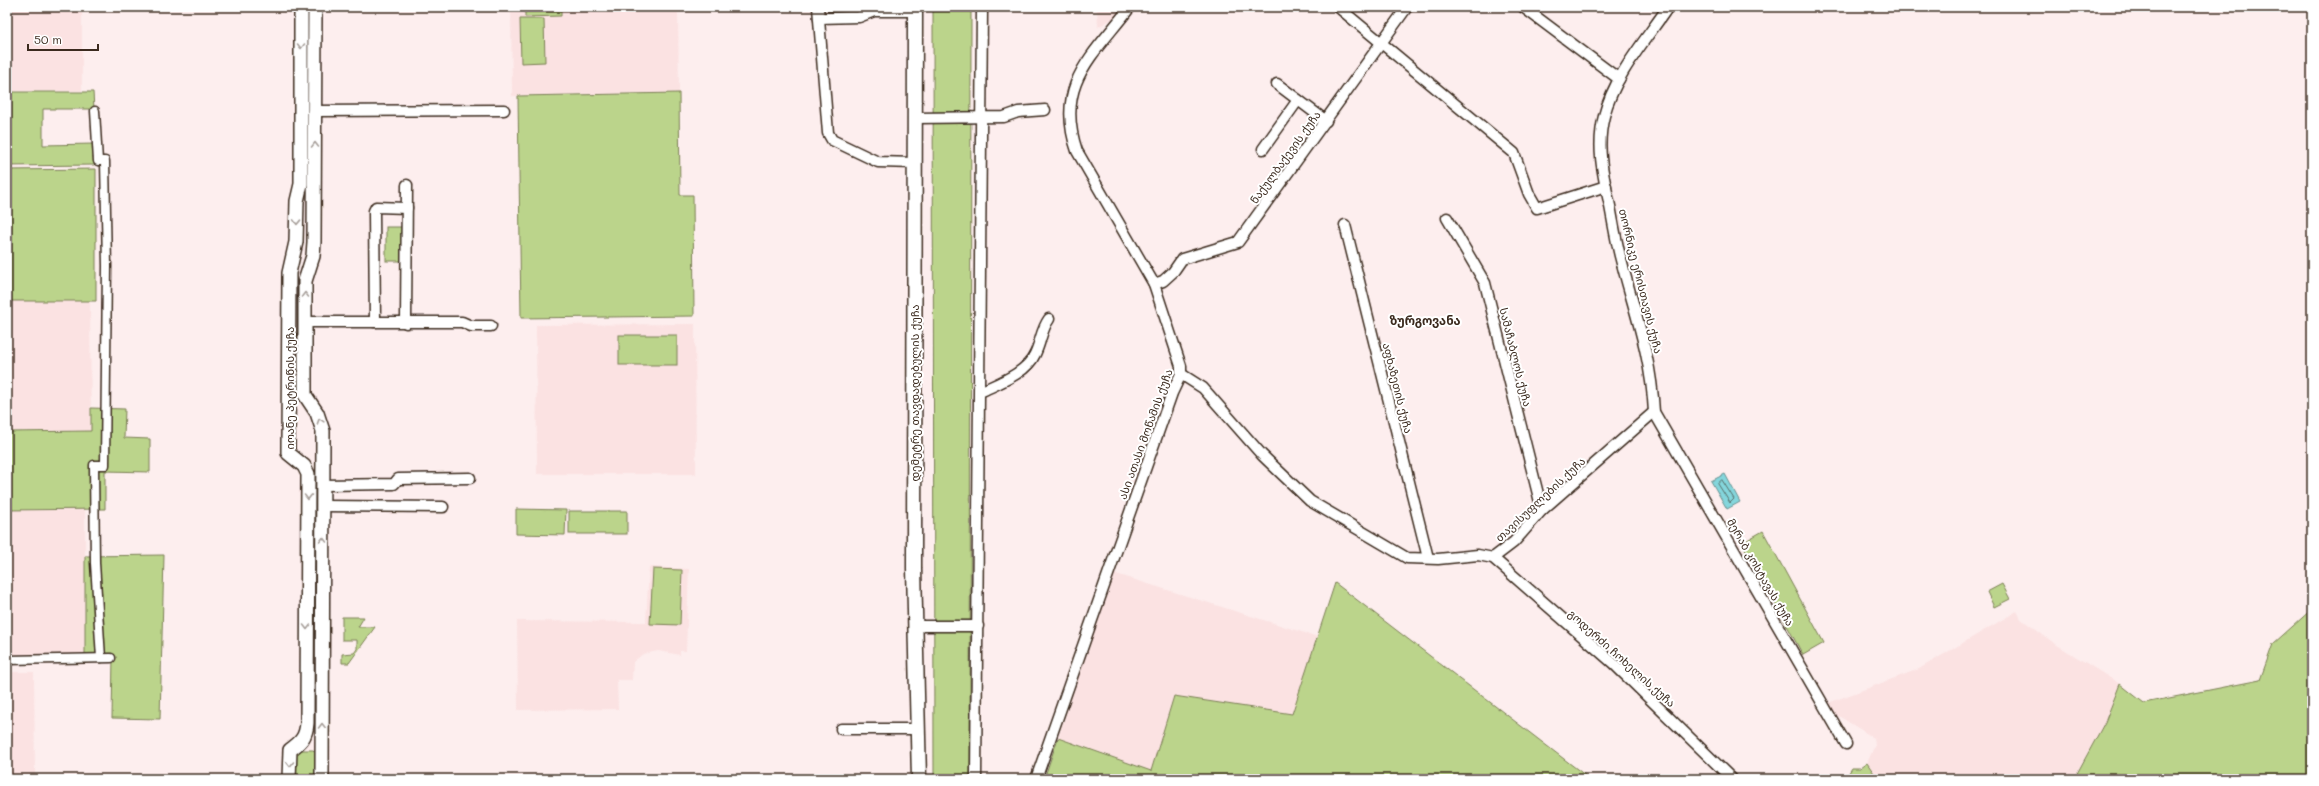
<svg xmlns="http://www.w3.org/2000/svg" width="2319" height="786" font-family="Mali,'Noto Sans Georgian',sans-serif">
<rect width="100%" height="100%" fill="#fdeeee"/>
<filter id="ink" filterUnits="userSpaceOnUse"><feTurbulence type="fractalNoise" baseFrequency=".025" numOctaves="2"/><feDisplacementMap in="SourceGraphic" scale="8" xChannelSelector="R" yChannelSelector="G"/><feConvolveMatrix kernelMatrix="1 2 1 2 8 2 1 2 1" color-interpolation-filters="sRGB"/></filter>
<g filter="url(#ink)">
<g fill="#fbe2e2">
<rect x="7" y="7" width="75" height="84"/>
<polygon points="511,7 678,7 679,93 512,96"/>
<polygon points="1097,7 1123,7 1114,18 1098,27"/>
<polygon points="7,301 90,301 91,431 7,432"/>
<polygon points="695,324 696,474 537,474 536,325"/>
<polygon points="85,509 85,657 7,657 7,510"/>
<polygon points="649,567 689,569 686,651 680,651 680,655 658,651 643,654 633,662 632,680 617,680 618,709 518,710 517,621 646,622"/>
<polygon points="1113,573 1318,637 1292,714 1174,696 1151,771 1058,738"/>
<polygon points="2017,611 2021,619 2054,643 2120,684 2105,722 2073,779 1878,779 1867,763 1875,745 1874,738 1834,713 1828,703 1919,669"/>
<polygon points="7,672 34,672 35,779 7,779"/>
</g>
<g fill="#bbd48b" stroke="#7b7f54">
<polygon points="525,7 561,7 561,16 525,17"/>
<polygon points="933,7 971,7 970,779 934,779"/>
<polygon points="520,19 544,19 545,62 521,63"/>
<polygon points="7,92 93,92 94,109 43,109 43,145 94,144 94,165 7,166"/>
<polygon points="679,93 680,195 693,195 694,316 521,318 518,96"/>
<polygon points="96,169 96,301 7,301 7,170"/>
<rect x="386" y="227" width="17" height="34"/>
<rect x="619" y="335" width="58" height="30"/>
<polygon points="91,408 125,409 124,438 150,439 150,472 105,471 105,509 7,510 7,432 91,431"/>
<polygon points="516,509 566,510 565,535 516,534"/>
<rect x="569" y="511" width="58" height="23"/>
<polygon points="1763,531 1824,643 1803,655 1742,543"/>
<polygon points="164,555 160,719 112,718 113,656 85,657 85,556"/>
<polygon points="653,569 682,570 680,625 650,624"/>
<polygon points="1335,583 1590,779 1044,779 1058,738 1151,771 1174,696 1292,714"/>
<polygon points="2002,584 2010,599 1994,607 1987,592"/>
<polygon points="2312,609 2312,779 2074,779 2105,722 2120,684 2144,703 2260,680 2273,644"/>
<polygon points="342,617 364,617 358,627 375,627 349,663 342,663 342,654 354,653 357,649 357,640 342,640"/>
<polygon points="298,750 313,750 317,753 318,779 293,779 293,756"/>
<polygon points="1867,763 1878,779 1845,779 1852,768 1860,768"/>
</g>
<polygon fill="#84d6dc" stroke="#679190" points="1725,474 1740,502 1727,509 1711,481"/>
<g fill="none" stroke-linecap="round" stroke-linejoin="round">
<polygon stroke="#586f6a" stroke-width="1" points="1722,480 1734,499 1730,503 1718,484"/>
<defs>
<g id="pedestrian">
<polyline points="95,111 98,161 105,161 107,266 105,465 94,465 95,563 101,658"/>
<polyline points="7,660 111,658"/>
</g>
<g id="minor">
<polyline points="818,7 828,133 832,140 878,162 915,163"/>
<polyline points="1338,7 1514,153 1529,194 1537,208 1606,186"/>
<polyline points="1523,7 1619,79"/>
<path d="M1668,7c-23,34 -54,69 -64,109 -8,31 -1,59 6,90 3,16 6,34 10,50 14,55 31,98 34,156l192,332"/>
<polyline points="819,18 859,17 874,11 915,11"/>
<polyline points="1277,84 1326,121"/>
<polyline points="315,111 504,110"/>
<polyline points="915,118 1004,117 1018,112 1045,110"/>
<polyline points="1263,149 1298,100"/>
<polyline points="1447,218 1485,283 1542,510"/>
<polyline points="1345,225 1428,558"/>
<polyline points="1154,284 1163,281 1173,272 1182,259 1238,242 1407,7"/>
<polyline points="305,322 462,322 471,326 491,326"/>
<polyline points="375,322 374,211 376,207 407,208"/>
<polyline points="406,323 407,185"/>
<polyline points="1181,374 1203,388 1262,455 1310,501 1407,558 1438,559 1478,555 1493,558 1514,542 1542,510 1654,412"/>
<path d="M980,392c18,-9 46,-18 55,-38 6,-12 6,-24 14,-35"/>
<polyline points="323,485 394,484 398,479 470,478"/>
<polyline points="323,506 443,507"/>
<polyline points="1493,558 1613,663 1732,779"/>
<polyline points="915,626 978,626"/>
<polyline points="841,729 918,729"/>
<polyline points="976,779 982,7"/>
<path d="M1036,779l136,-386 9,-19v-8l-27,-82 -77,-133c-23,-67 16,-95 53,-144"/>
</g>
<g id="tertiary">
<polyline points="315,7 314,242 313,256 305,281 305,395 317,413 323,431 322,779"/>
<path d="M289,779l1,-29c11,-8 16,-13 17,-27l1,-249 -4,-8 -16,-13v-4l1,-176 7,-31 1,-41 4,-17v-177"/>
</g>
<polyline id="secondary" points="915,7 914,568 919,779"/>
</defs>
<use href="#pedestrian" stroke="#3b2a1e" stroke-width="11"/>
<use href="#minor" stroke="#3b2a1e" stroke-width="13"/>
<use href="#tertiary" stroke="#3b2a1e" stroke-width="16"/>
<use href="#secondary" stroke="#3b2a1e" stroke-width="17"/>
<use href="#pedestrian" stroke="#fff" stroke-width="8"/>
<use href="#minor" stroke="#fff" stroke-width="10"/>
<use href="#tertiary" stroke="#fff" stroke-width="13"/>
<use href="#secondary" stroke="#fff" stroke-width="14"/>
</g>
<defs><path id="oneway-chevron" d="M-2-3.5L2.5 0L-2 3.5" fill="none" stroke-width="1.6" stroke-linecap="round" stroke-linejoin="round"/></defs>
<g stroke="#a79f9a">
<use href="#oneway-chevron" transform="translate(301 46) rotate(90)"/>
<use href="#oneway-chevron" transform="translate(315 145) rotate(-90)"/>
<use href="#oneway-chevron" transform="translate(297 222) rotate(92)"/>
<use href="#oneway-chevron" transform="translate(305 295) rotate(-90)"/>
<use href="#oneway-chevron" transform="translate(320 421) rotate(-108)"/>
<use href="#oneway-chevron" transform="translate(308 497) rotate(90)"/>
<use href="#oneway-chevron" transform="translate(323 540) rotate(-90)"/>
<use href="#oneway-chevron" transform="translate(307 627) rotate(90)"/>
<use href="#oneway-chevron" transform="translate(322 726) rotate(-90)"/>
<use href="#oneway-chevron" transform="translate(290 764) rotate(90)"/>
</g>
</g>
<g text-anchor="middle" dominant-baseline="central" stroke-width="4" stroke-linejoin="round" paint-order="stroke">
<g font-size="11" fill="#3b2a1e" stroke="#fff">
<text transform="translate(1285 157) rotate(-54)">ნაქულბაქევის ქუჩა</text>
<text transform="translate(1641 281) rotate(76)">თორნიკე ერისთავის ქუჩა</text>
<text transform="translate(1516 357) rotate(76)">სამაჩაბლოს ქუჩა</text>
<text transform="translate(289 388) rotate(-90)">იოანე პეტრიწის ქუჩა</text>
<text transform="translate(1398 388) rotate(76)">აფხაზეთის ქუჩა</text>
<text transform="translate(914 393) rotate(-90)">დემეტრე თავდადებულის ქუჩა</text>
<text transform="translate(1145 434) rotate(-70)">ასი ათასი მოწამის ქუჩა</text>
<text transform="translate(1540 499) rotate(-43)">თავისუფლების ქუჩა</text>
<text transform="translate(1761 572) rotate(60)">მერაბ კოსტავას ქუჩა</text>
<text transform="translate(1622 658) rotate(42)">გოდერძი ჩოხელის ქუჩა</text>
</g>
<g font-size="12" font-weight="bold" fill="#3b2a1e" stroke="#fff">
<text x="1425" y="320">ზურგოვანა</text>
</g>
</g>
<rect width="2319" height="786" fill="none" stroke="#fff" stroke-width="24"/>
<rect x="12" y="12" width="2295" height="762" fill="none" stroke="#3b2a1e" stroke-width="1.5" filter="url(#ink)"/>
<path d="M28 44v6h70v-6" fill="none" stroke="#3b2a1e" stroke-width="2"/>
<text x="34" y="44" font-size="12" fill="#3b2a1e" stroke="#ffffff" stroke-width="3" paint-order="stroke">50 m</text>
</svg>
